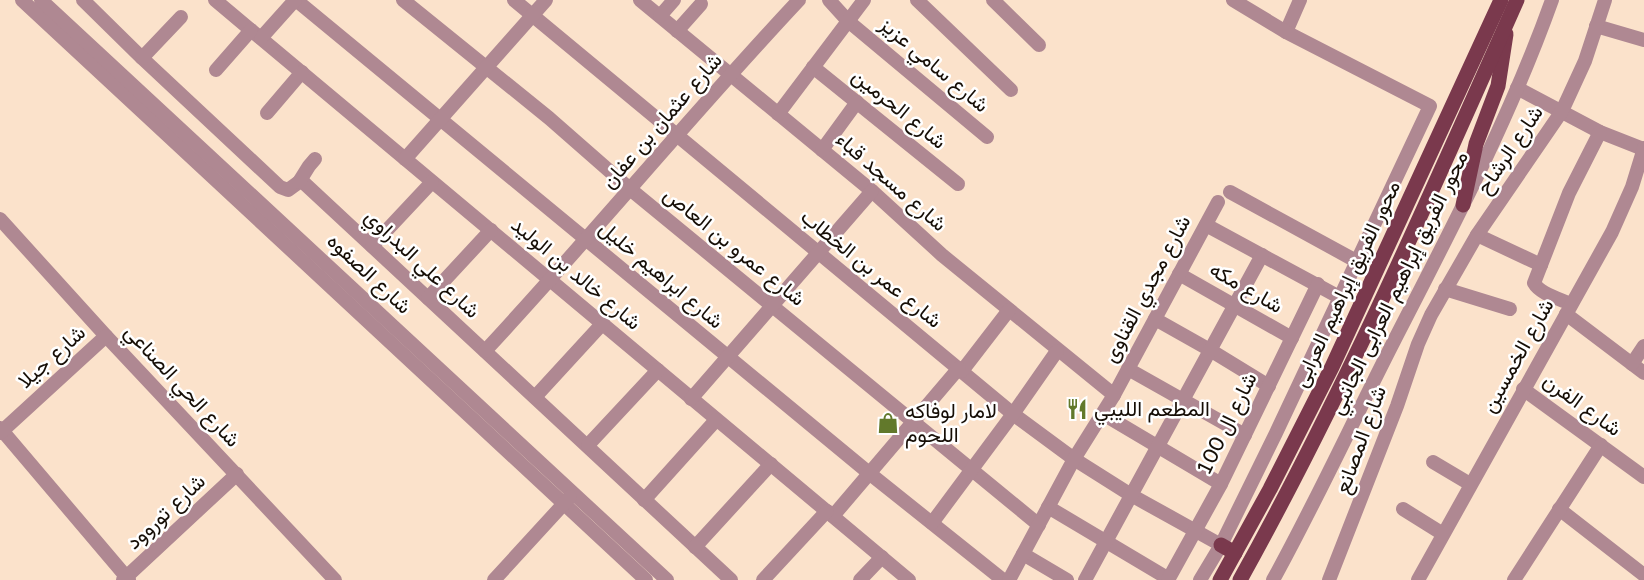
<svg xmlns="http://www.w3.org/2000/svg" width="1644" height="580" font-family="'Varela Round',Vazirmatn,sans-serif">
<rect width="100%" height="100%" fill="#fbe2cb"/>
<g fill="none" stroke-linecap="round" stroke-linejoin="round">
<g stroke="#af8892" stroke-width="14">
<polyline points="22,0 646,580"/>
<polyline points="41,0 667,580"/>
<polyline points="83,0 142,58 280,187 288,190 299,182 304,183 731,580"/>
<polyline points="215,0 909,580"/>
<polyline points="296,0 869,473 1003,580"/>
<polyline points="403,0 549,118 630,189 1039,525"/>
<polyline points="514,0 1013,414 1074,459 1131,495 1221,545"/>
<polyline points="640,0 872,191 942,255 1114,395"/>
<polyline points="829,0 848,21 987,137"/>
<polyline points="917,0 1011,90"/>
<polyline points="993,0 1039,45"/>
<polyline points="660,16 674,0"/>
<polyline points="1596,26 1644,40"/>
<polyline points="677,31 701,4"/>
<polyline points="1286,32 1300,0"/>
<polyline points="261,38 295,0"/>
<polyline points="142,58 181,17"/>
<polyline points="813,67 958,184"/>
<polyline points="216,70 251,30"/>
<polyline points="1517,88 1600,132 1643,149"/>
<polyline points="267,113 302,72"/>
<polyline points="778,114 864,0"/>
<polyline points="822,150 857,102"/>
<polyline points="405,159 546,0"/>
<polyline points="299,182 309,166 315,159"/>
<polyline points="1230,192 1358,262"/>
<polyline points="0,219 106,336 335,580"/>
<polyline points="1206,225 1341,298"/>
<polyline points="1477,235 1541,265"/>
<polyline points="372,246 432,182"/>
<polyline points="1179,274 1292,338"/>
<polyline points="1445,289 1510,309"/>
<polyline points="428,298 491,230"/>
<path d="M1571,304c-11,-5 -31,-10 -37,-21l35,-90 31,-61"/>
<polyline points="1566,314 1644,373"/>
<polyline points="1155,319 1210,350 1269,386"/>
<path d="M485,351c107,-115 206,-236 314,-351"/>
<polyline points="1632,364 1644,346"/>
<polyline points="1128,369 1245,435"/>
<polyline points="962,371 1009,310"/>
<polyline points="1523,389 1644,477"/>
<polyline points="535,397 603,323"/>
<polyline points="691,399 872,191"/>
<polyline points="1103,414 1221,484"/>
<polyline points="0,428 129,580"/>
<polyline points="0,433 106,336"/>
<polyline points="588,445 658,370"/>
<polyline points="1433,462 1470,484"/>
<polyline points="644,500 716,420"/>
<polyline points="1048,507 1169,579"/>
<polyline points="1403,509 1443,534"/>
<polyline points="1559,509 1644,575"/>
<polyline points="833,516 959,368"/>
<polyline points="932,523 1013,414 1057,351"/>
<polyline points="695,547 771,464"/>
<polyline points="1023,554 1067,580"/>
<polyline points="123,580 237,474"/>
<polyline points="494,580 570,497"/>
<polyline points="763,580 827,511"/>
<polyline points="860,580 882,557"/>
<polyline points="1009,580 1074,459 1114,395 1218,202"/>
<polyline points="1085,580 1262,255"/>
<polyline points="1168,580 1221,484 1318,284"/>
<polyline points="1200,580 1221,545 1276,433 1430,106 1286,32 1233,0"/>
<path d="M1273,580c43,-78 80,-159 121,-239 57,-111 116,-223 158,-341"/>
<polyline points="1329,580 1397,406 1418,344 1431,315 1477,235 1562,111 1585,61 1605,0"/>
<polyline points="1418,580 1612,232 1632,187 1644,148"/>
<polyline points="1514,580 1601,445"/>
</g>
<g stroke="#7a394d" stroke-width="15">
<polyline points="1463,205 1476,144 1498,86 1506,34"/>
<polyline points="1221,545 1235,553"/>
<polyline points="1220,580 1270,489 1332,367 1501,0"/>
<path d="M1240,580c104,-187 190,-384 277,-580"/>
</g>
</g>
<defs>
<symbol id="restaurant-bare" viewBox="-9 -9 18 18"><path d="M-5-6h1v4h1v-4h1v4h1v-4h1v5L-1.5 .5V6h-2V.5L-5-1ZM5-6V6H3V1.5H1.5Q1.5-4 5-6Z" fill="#62792b" stroke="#fff" stroke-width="2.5" paint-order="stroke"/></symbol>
<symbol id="shop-bare" viewBox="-9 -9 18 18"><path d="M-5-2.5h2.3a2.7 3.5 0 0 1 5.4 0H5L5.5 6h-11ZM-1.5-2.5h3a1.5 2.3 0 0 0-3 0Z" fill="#62792b" stroke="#fff" stroke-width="2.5" paint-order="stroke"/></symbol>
</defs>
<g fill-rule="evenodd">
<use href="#restaurant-bare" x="1062" y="394" width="30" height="30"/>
<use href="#shop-bare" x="873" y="408" width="30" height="30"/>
</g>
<g text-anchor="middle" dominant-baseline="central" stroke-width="5" stroke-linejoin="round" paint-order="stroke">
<g font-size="21" fill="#160e06" stroke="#fff">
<text transform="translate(934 65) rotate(40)">شارع سامي عزيز</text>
<text transform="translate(899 109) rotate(39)">شارع الحرمين</text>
<text transform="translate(662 121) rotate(-49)">شارع عثمان بن عفان</text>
<text transform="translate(1510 150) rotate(-56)">شارع الرشاح</text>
<text transform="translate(891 182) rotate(41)">شارع مسجد قباء</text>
<text transform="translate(734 247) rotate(39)">شارع عمرو بن العاص</text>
<text transform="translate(422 264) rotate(43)">شارع علي البدراوي</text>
<text transform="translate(871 269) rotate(39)">شارع عمر بن الخطاب</text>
<text transform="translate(369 274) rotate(43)">شارع الصفوه</text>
<text transform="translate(576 274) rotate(40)">شارع خالد بن الوليد</text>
<text transform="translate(661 275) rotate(40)">شارع ابراهيم خليل</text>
<text transform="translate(1399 283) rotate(-64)">محور الفريق إبراهيم العرابى الجانبي</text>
<text transform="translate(1347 284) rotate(-65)">محور الفريق إبراهيم العرابى</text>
<text transform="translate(1246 288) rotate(30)">شارع مكه</text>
<text transform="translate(1147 289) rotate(-62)">شارع مجدي القناوى</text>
<text transform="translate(1518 356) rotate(-61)">شارع الخمسين</text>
<text transform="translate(52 357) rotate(-42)">شارع جيلا</text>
<text transform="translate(182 386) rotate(47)">شارع الحي الصناعي</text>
<text transform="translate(1582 405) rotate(36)">شارع الفرن</text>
<text transform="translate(1227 424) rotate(-64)">شارع ال 100</text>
<text transform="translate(1361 440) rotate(-70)">شارع المصانع</text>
<text transform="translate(166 512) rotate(-43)">شارع توروود</text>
</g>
<g font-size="21" fill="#160e06" stroke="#fff" text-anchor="start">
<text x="1094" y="409">المطعم الليبي</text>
<text x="905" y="411">لامار لوفاكه<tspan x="905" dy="24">اللحوم</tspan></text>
</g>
</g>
</svg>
